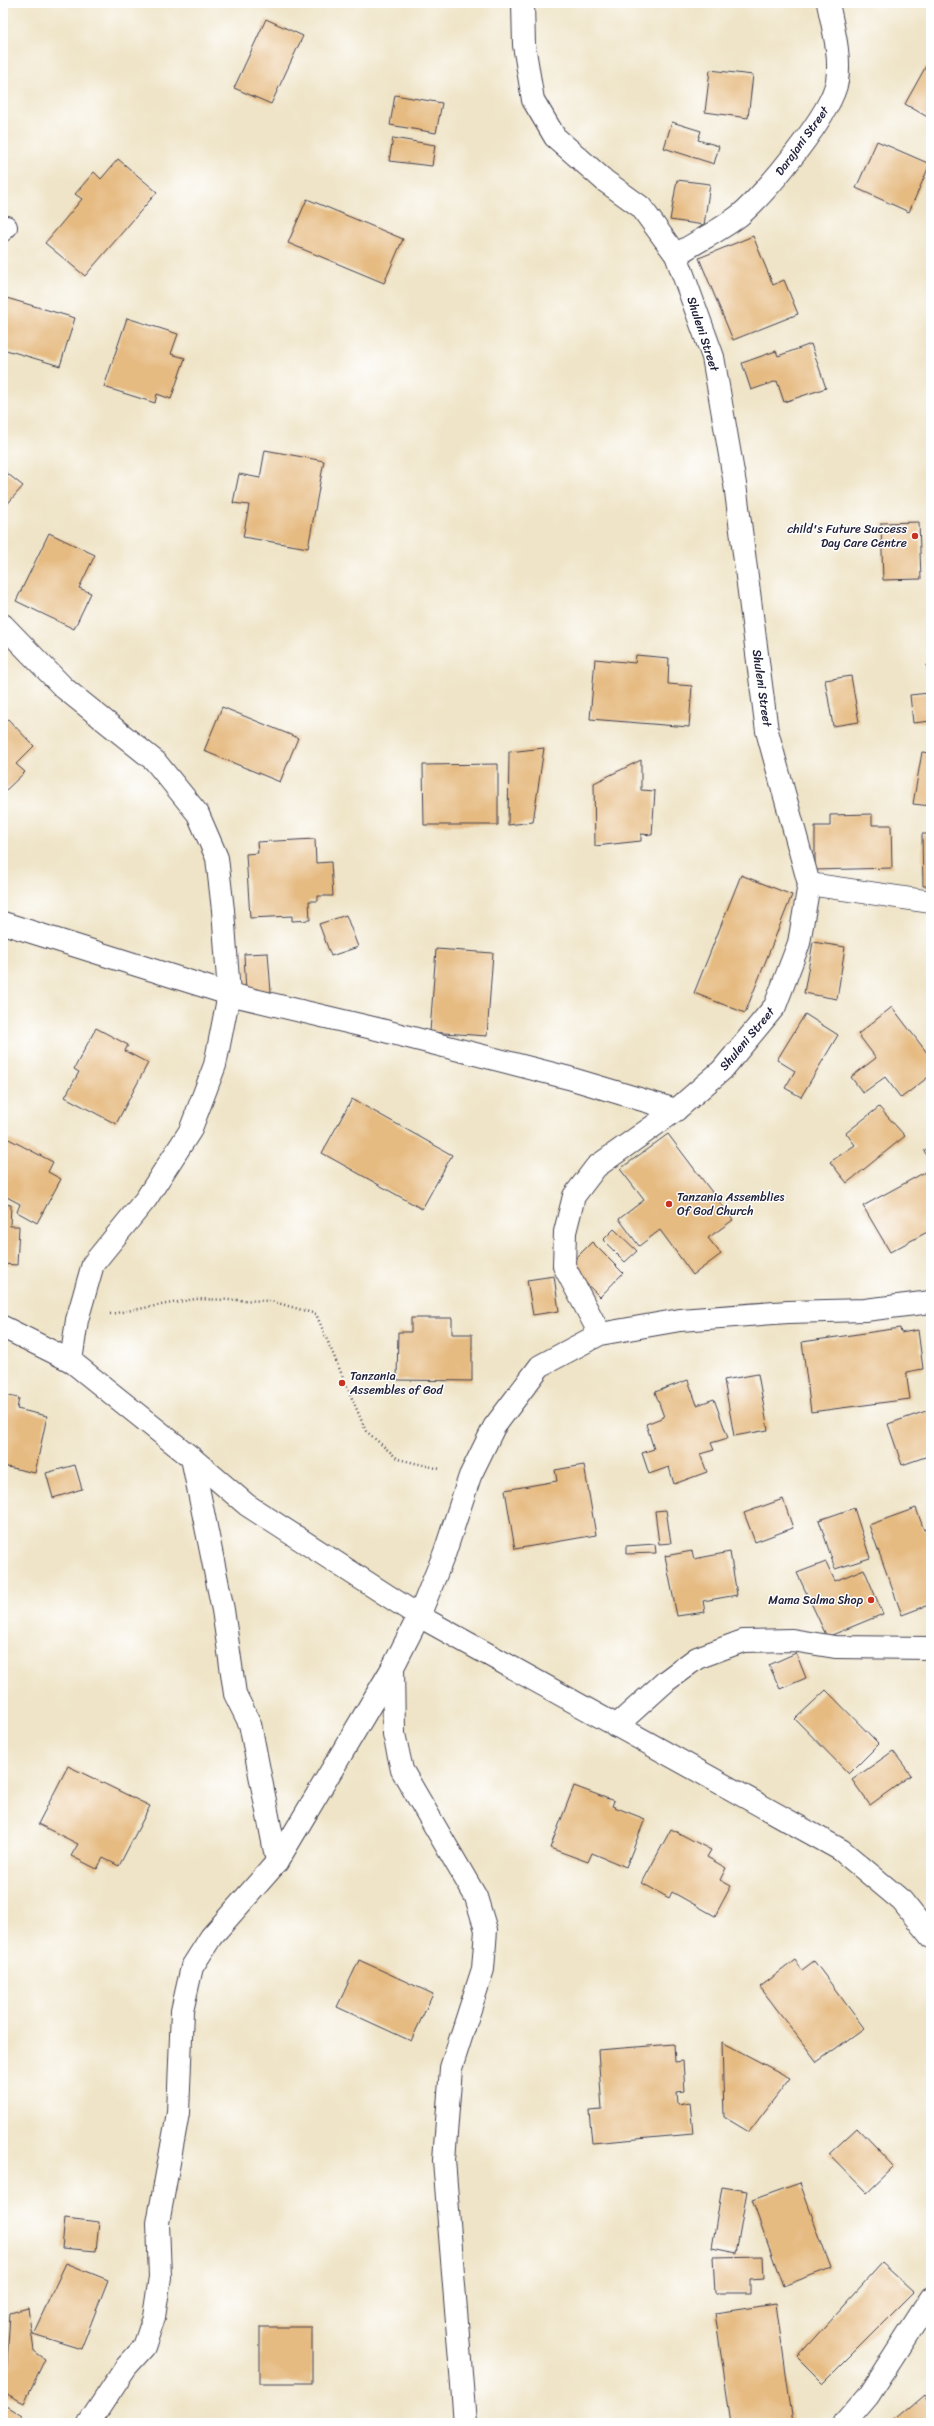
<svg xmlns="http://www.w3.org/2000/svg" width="934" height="2426" font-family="Sriracha,sans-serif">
<rect width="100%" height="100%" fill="#fff"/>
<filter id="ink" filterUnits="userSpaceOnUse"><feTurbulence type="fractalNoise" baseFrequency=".025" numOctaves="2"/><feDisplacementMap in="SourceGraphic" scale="8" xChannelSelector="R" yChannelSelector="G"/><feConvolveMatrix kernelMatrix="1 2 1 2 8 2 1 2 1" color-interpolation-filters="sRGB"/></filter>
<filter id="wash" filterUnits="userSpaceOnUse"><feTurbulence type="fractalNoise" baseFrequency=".012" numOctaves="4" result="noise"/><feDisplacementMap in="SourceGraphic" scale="16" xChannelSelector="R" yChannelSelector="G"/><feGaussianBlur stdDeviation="0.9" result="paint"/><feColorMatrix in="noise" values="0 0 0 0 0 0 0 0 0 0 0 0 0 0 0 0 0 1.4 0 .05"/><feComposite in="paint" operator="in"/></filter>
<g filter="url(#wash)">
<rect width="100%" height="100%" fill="#efe4c7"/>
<g id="blocks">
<g fill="#e6bb82">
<polygon points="266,19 303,36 271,104 234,88"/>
<polygon points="926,66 931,69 931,119 905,104"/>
<polygon points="710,70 753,75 748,118 705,112"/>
<polygon points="395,95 442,103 436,133 390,125"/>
<polygon points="672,122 701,131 698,140 719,146 714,164 664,148"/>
<polygon points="393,138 435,145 432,166 389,161"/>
<polygon points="877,141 930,164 909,212 856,188"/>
<polygon points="118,159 157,192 85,276 45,243 82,199 75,194 94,172 101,179"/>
<polygon points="677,180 710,184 704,225 670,220"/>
<polygon points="307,199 403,239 384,283 288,243"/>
<polygon points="753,236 773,285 784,280 798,314 733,340 699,258"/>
<polygon points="3,297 75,318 60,366 3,349"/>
<polygon points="127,318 178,334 171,354 185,358 171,399 157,394 155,403 104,387"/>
<polygon points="811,344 826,388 784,402 777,381 751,390 742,363 776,351 778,356"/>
<polygon points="265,450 324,461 308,548 243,537 249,505 233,503 239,474 260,478"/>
<polygon points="3,470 23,486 3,509"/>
<polygon points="919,522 921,579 883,580 881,523"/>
<polygon points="49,533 95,555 79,588 91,593 74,629 16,601"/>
<polygon points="636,655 669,658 668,684 692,686 689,727 590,719 595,659 635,663"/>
<polygon points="931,664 931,721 913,723 910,695 929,693 927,665"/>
<polygon points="851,676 859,722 833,726 825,680"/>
<polygon points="222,707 298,738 280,782 204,751"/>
<polygon points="3,714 34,746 16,764 25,772 3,793"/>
<polygon points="544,748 533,822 508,825 509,752"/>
<polygon points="922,752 931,753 931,806 913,804"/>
<polygon points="641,760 641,790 655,791 652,835 641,834 641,841 595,846 594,783"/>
<polygon points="498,764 498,825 424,825 423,765"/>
<polygon points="872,814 872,825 891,825 892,868 815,870 815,826 830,826 830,815"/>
<polygon points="922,834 931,834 931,886 923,886"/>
<polygon points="315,839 316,863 331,862 333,896 318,896 318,901 309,901 310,920 292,921 292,916 250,918 246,854 258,853 257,842"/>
<polygon points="741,875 792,895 745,1013 694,993"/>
<polygon points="346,915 358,947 331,956 319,924"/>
<polygon points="813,942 845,947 837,999 804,993"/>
<polygon points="436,949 493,953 487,1036 430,1032"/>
<polygon points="268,953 271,992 246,993 244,954"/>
<polygon points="892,1007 931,1058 931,1075 901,1098 885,1077 863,1093 851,1077 876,1058 858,1034"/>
<polygon points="805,1014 838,1035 801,1097 785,1088 795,1071 777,1060"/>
<polygon points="96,1028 128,1045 125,1051 148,1063 116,1124 65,1097 79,1072 74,1069"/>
<polygon points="352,1099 452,1155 422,1209 322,1153"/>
<polygon points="879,1107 905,1136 847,1183 830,1162 855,1145 846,1133"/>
<polygon points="668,1134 733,1220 708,1238 721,1254 693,1275 660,1230 639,1246 619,1219 644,1200 620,1169"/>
<polygon points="3,1136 53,1162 48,1172 61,1179 37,1223 17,1212 20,1204 3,1195"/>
<polygon points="931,1145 931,1161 924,1151"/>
<polygon points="927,1171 931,1179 931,1230 890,1252 863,1206"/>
<polygon points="3,1204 11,1205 10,1226 19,1226 17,1265 3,1264"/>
<polygon points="614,1229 637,1251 625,1262 603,1240"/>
<polygon points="592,1242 623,1273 600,1297 568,1266"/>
<polygon points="554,1276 559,1311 533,1315 527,1280"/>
<polygon points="411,1318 452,1318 452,1334 472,1334 472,1381 397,1380 398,1332 411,1332"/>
<polygon points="900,1328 901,1333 918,1330 923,1369 906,1372 910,1399 811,1412 802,1342"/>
<polygon points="758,1374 768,1430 734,1436 724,1380"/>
<polygon points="688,1380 697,1405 714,1399 728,1438 711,1443 714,1450 700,1454 707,1472 674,1484 669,1467 649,1474 642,1453 654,1449 646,1424 664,1417 655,1392"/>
<polygon points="3,1395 19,1398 17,1409 47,1416 35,1473 3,1466"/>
<polygon points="929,1410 931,1417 931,1455 902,1465 888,1424"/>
<polygon points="75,1465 82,1489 53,1498 46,1473"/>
<polygon points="584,1465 596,1535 515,1549 505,1490 557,1481 555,1470"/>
<polygon points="783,1499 793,1528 755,1542 744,1513"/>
<polygon points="854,1508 870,1558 835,1569 819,1520"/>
<polygon points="916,1508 924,1530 931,1528 931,1604 902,1615 869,1525"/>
<polygon points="666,1510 671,1543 659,1544 655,1511"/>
<polygon points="655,1544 656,1553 626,1554 626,1546"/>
<polygon points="692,1551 694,1559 730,1552 737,1595 703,1601 705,1612 677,1616 665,1556"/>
<polygon points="826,1562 835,1581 864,1569 883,1614 827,1637 797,1573"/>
<polygon points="796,1653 806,1678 780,1689 769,1665"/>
<polygon points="826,1690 879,1744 849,1774 795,1719"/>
<polygon points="893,1751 911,1775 870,1805 852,1780"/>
<polygon points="68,1766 150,1806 119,1866 103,1858 97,1869 71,1856 78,1844 38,1824"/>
<polygon points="574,1786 614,1801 612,1806 645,1819 626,1867 592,1853 588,1862 550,1848"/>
<polygon points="671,1829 711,1850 707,1857 726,1868 720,1880 731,1886 715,1916 672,1892 669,1898 642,1883"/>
<polygon points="359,1960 433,1994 411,2041 337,2007"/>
<polygon points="795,1960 802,1970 814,1961 864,2028 817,2062 760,1987"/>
<polygon points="722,2042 790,2078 749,2132 724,2117"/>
<polygon points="674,2044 675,2062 683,2061 685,2091 677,2092 678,2104 690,2102 693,2134 592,2143 589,2111 602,2110 598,2050"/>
<polygon points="857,2128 894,2167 867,2193 829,2154"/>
<polygon points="800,2183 831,2268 783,2286 752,2200"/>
<polygon points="722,2187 747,2191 736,2253 712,2248"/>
<polygon points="65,2218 99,2222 96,2251 62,2248"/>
<polygon points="763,2256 764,2279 750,2280 750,2293 715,2293 713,2257"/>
<polygon points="66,2263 108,2280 81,2349 33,2334"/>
<polygon points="882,2263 914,2292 823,2383 797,2357"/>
<polygon points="776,2304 793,2423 731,2423 715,2313"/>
<polygon points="28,2308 34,2351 45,2359 24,2403 5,2393 10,2313"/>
<rect x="260" y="2327" width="52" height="56"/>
<polygon points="925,2395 931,2403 931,2423 892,2423"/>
<polygon points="6,2406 22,2416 19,2421 23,2423 3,2423 3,2411"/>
</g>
</g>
</g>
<g filter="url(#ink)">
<use href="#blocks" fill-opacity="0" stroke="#413f50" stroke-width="1"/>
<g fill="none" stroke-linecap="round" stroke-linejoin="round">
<defs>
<g id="minor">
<polyline points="523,3 524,45 533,100 555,137 605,181 641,207 676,255 713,357 735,484 767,731 809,884 799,943 775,1006 722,1070 676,1110 596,1167 574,1196 565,1232 564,1266 600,1334"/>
<polyline points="3,230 6,227"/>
<path d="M676,255c20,-13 45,-25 64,-40 26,-22 92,-102 97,-134 4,-26 -4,-53 -9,-78"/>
<polyline points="3,625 64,688 155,761 198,814 217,858 223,910 229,994 215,1065 190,1131 146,1199 93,1264 77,1320 71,1361"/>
<polyline points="809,884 931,902"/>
<polyline points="3,923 229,994 377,1029 569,1078 676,1110"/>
<polyline points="3,1327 71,1361 192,1458 247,1505 419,1616 841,1850 902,1901 931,1937"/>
<polyline points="192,1458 223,1610 235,1694 250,1724 277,1862"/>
<polyline points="393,1667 394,1734 402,1770 476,1897 486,1930 483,1969 451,2068 444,2160 465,2423"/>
<polyline points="616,1726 666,1681 697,1658 743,1641 792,1640 835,1647 931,1648"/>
<polyline points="89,2423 126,2367 144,2347 154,2317 160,2277 158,2223 178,2113 182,2011 192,1967 211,1937 277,1862 393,1667 419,1616 445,1552 470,1476 494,1427 540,1366 600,1334 680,1320 788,1312 865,1310 931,1302"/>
<polyline points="845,2423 868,2396 931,2298"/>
</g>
</defs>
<use href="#minor" stroke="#413f50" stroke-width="24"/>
<polyline stroke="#413f50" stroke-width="2.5" stroke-dasharray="1 3" stroke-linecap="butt" points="110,1314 195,1299 271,1301 316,1314 366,1431 398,1459 440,1469"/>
<use href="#minor" stroke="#fff" stroke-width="22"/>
</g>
</g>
<g fill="#c8321e" stroke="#fff" stroke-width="1.5">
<circle cx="915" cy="536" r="4"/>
<circle cx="669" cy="1204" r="4"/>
<circle cx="342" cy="1383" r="4"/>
<circle cx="871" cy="1600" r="4"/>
</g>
<g text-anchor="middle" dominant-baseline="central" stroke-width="3" stroke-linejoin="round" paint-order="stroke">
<g font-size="12" fill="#22223b" stroke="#fff">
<text transform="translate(802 141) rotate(-54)">Darajani Street</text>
<text transform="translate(703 334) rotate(72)">Shuleni Street</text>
<text transform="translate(762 688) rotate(82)">Shuleni Street</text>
<text transform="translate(747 1039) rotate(-50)">Shuleni Street</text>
</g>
<g font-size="12" fill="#22223b" stroke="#fff" text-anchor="end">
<text x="907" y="529">child's Future Success<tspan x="907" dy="14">Day Care Centre</tspan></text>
<text x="677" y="1197" text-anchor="start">Tanzania Assemblies<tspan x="677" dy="14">Of God Church</tspan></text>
<text x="350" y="1376" text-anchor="start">Tanzania<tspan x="350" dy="14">Assembles of God</tspan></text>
<text x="863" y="1600">Mama Salma Shop</text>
</g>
</g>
<rect width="934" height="2426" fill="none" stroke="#fff" stroke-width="16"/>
</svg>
